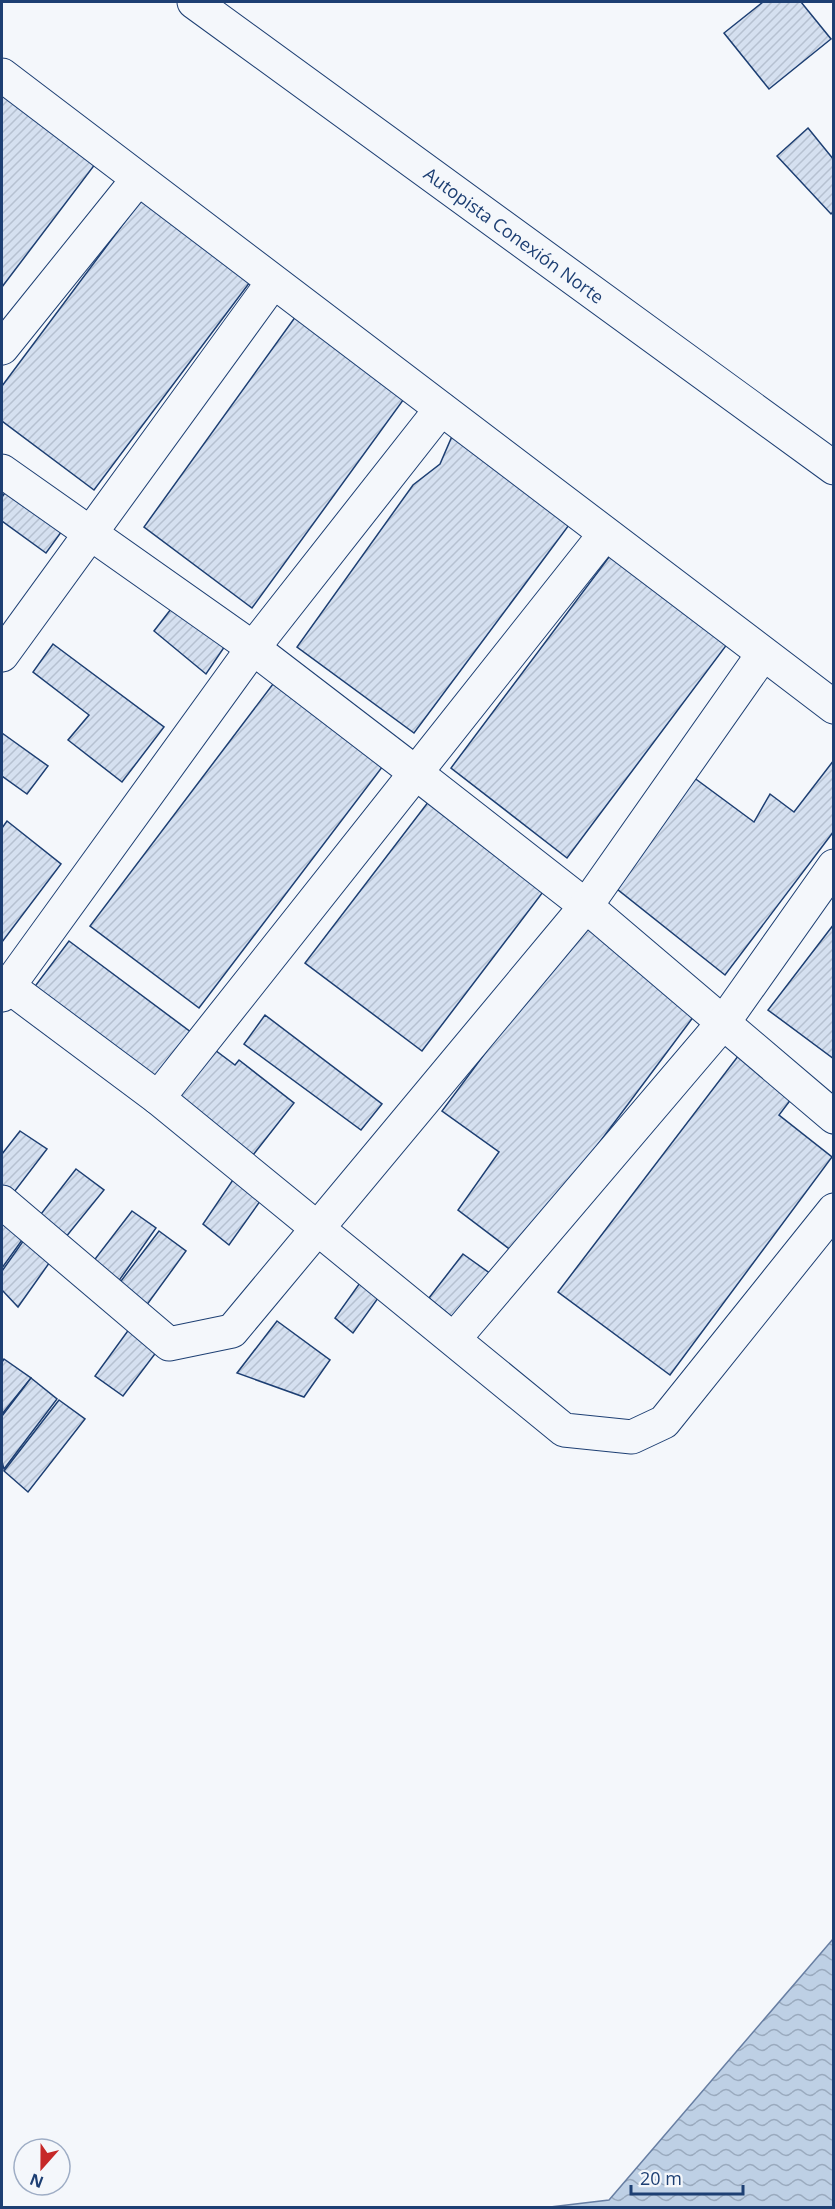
<svg xmlns="http://www.w3.org/2000/svg" width="835" height="2209" font-family="'Open Sans',sans-serif">
<defs>
<pattern id="water-waves" width="16" height="10" patternUnits="userSpaceOnUse" patternTransform="scale(1.5)"><rect width="16" height="10" fill="#bed0e5"/><path d="M0 5q4-4 8 0t8 0" fill="none" stroke="#9aaabe"/></pattern>
<pattern id="building-hatch" width="6" height="6" patternUnits="userSpaceOnUse" patternTransform="scale(1.5)"><rect width="6" height="6" fill="#d5e0f0"/><path d="M-1 1l2-2M0 6l6-6M5 7l2-2" fill="none" stroke="#b6c1d1"/></pattern>
</defs>
<rect width="100%" height="100%" fill="#f4f7fb"/>
<polygon fill="url(#water-waves)" stroke="#687fa3" stroke-width="1.5" points="833,1939 833,2207 550,2207 609,2200"/>
<g fill="url(#building-hatch)" stroke="#1d3f73" stroke-width="1.5">
<polygon points="763,2 801,2 831,39 769,89 724,33"/>
<polygon points="2,85 99,159 2,287"/>
<polygon points="808,128 834,160 834,211 831,214 777,156"/>
<polygon points="147,192 256,274 94,490 2,421 2,386"/>
<polygon points="301,309 409,392 252,608 144,527"/>
<polygon points="456,427 572,521 414,733 297,647 413,485 440,464"/>
<polygon points="11,484 67,524 46,553 2,521 2,497"/>
<polygon points="615,549 731,639 567,858 451,768"/>
<polygon points="171,609 225,646 206,674 154,631"/>
<polygon points="53,644 164,727 122,782 68,740 89,715 33,672"/>
<polygon points="273,684 383,766 199,1008 90,926"/>
<polygon points="2,733 48,766 27,794 2,776"/>
<polygon points="834,760 834,831 725,975 612,885 693,777 754,822 770,794 794,812"/>
<polygon points="429,801 546,888 422,1051 305,963"/>
<polygon points="7,821 61,864 2,942 2,828"/>
<polygon points="586,918 700,1008 516,1254 458,1210 499,1152 442,1111"/>
<polygon points="834,924 834,1059 768,1010"/>
<polygon points="69,941 235,1065 239,1060 294,1103 249,1160 27,997"/>
<polygon points="265,1015 382,1104 361,1130 244,1044"/>
<polygon points="745,1047 798,1090 779,1115 832,1157 670,1375 558,1292"/>
<polygon points="20,1131 47,1149 8,1200 2,1195 2,1154"/>
<polygon points="241,1168 268,1190 229,1245 203,1224"/>
<polygon points="76,1169 104,1190 61,1243 34,1223"/>
<polygon points="2,1209 30,1229 2,1268"/>
<polygon points="132,1211 156,1228 118,1282 92,1263"/>
<polygon points="31,1230 57,1252 18,1307 2,1290 2,1271"/>
<polygon points="159,1231 186,1251 146,1306 118,1285"/>
<polygon points="463,1254 491,1274 457,1321 429,1298"/>
<polygon points="367,1273 386,1287 353,1333 335,1318"/>
<polygon points="135,1321 164,1342 123,1396 95,1376"/>
<polygon points="277,1321 330,1360 304,1397 237,1373"/>
<polygon points="4,1359 31,1378 2,1414 2,1362"/>
<polygon points="31,1378 57,1399 4,1469 2,1462 2,1416"/>
<polygon points="59,1400 85,1419 28,1492 4,1471"/>
</g>
<g fill="none" stroke-linecap="round" stroke-linejoin="round">
<defs>
<g id="minor">
<polyline points="2,75 834,707"/>
<polyline points="2,348 138,179"/>
<polyline points="2,471 253,648 416,773 586,906 834,1117"/>
<polyline points="2,655 273,282"/>
<polyline points="8,986 158,1098 564,1430 632,1437 664,1422 834,1210"/>
<polyline points="2,995 253,648 441,409"/>
<polyline points="158,1098 605,534"/>
<polyline points="2,1202 169,1344 232,1331 586,906 763,654"/>
<polyline points="454,1339 723,1023 834,866"/>
</g>
<g id="trunk">
<path id="s1" d="M194,2l640,466"/>
</g>
</defs>
<use href="#minor" stroke="#1d3f73" stroke-width="35"/>
<use href="#trunk" stroke="#1d3f73" stroke-width="35"/>
<use href="#minor" stroke="#f4f7fb" stroke-width="33"/>
<use href="#trunk" stroke="#f4f7fb" stroke-width="33"/>
</g>
<g text-anchor="middle" dominant-baseline="central" stroke-width="4.5" stroke-linejoin="round" paint-order="stroke">
<g font-size="18" fill="#1d3f73" stroke="#f4f7fb">
<text stroke="none"><textPath href="#s1" startOffset="396">Autopista Conexión Norte</textPath></text>
</g>
</g>
<rect width="835" height="2209" fill="none" stroke="#1d3f73" stroke-width="6"/>
<g transform="translate(42 2167) rotate(201)"><circle r="28" fill="#f4f7fb" stroke="#9eadc5" stroke-width="1.5"/>
<path d="M0-4.5L10 22L0 15L-10 22Z" fill="#c62828"/>
<text y="-9" font-size="16" font-weight="bold" text-anchor="middle" fill="#1d3f73">N</text>
</g>
<path d="M631 2185v9h112v-9" fill="none" stroke="#1d3f73" stroke-width="3"/>
<text x="640" y="2185" font-size="18" fill="#1d3f73" stroke="#f4f7fb" stroke-width="4.5" paint-order="stroke">20 m</text>
</svg>
